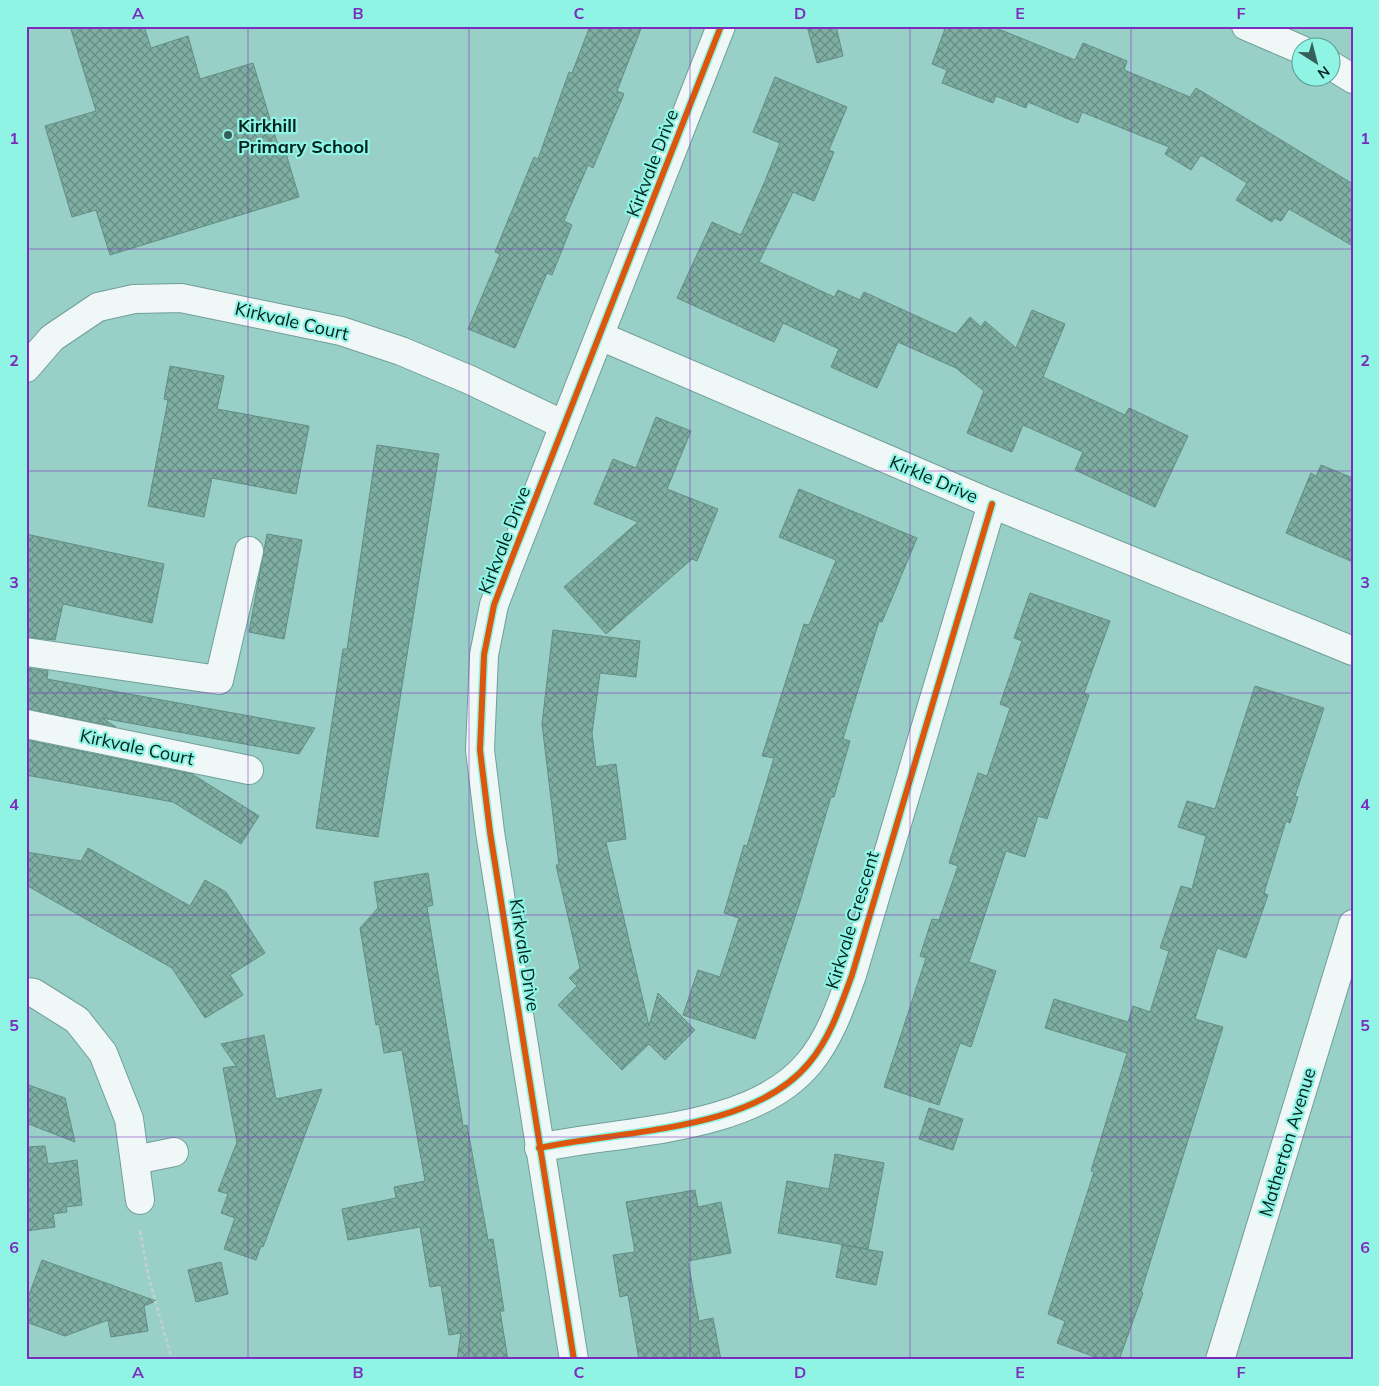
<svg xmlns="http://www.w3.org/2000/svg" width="1379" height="1386" font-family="Mulish,sans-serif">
<defs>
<pattern id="building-cross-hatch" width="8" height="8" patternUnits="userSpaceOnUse" patternTransform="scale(1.25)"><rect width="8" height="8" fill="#7faea2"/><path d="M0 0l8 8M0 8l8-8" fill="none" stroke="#668d83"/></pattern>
</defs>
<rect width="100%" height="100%" fill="#98cfc7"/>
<g fill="url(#building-cross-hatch)" stroke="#648d83">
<polygon points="70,26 144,26 151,48 188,36 200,79 253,63 280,152 285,150 299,197 110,255 96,210 72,217 45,126 96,111"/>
<polygon points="590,26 642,26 617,91 624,94 593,168 588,165 564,221 572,225 552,275 547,273 515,348 468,329 500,254 495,252 534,157 538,159 569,72 572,73"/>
<polygon points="807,26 836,26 843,56 817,63"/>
<polygon points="946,26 991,26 1075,60 1083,43 1127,61 1124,70 1190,97 1196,88 1353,184 1353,246 1289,209 1281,221 1274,218 1272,222 1236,200 1247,183 1201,155 1191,170 1165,154 1169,147 1082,112 1078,123 1028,102 1026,108 996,96 993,103 942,83 947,70 932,64"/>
<polygon points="775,77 847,107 829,150 834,152 814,201 793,192 759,262 834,297 838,290 860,300 864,292 956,334 970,317 981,327 985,321 1016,348 1032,310 1065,324 1043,377 1125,415 1129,408 1188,436 1155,507 1075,470 1083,452 1023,425 1012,452 967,433 984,391 956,368 898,342 877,388 831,367 839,349 783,323 774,342 677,298 712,222 741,235 765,181 780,143 753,132"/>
<polygon points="170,366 224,376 217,409 309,426 296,494 212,478 204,517 148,506 168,400 164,399"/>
<polygon points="656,417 691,431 667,489 718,509 697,561 692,559 606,634 564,587 638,522 594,504 613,459 636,468"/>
<polygon points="377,445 439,454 378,837 316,828 343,649 347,649"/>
<polygon points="1321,465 1353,478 1353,562 1286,533 1311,473 1316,476"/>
<polygon points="799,489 917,538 882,622 879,621 843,739 850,741 834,797 831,797 799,905 755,1039 683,1015 698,970 720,977 739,918 724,913 744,845 747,846 774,758 762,756 804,624 809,625 836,560 779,537"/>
<polygon points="26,534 164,564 152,623 63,604 55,640 26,637"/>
<polygon points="267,534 302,540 284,639 249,632"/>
<polygon points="1030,593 1110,621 1084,693 1089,695 1047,819 1038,816 1025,857 1006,851 969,962 996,971 971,1047 960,1043 939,1105 884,1087 926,958 920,956 932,919 939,920 958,866 949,863 978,773 987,776 1010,708 1000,704 1022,641 1014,638"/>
<polygon points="553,630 640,641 636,677 600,673 592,733 596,767 616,764 626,839 606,842 649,1026 658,993 695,1030 665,1060 649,1044 622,1070 558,1005 577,986 569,978 580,968 556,865 559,865 542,724"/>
<polygon points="26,668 48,671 47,679 315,728 299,754 102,718 116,727 26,709"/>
<polygon points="1255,686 1324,708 1295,796 1298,797 1290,823 1286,821 1264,893 1268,895 1246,958 1217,948 1195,1019 1223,1027 1141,1292 1143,1293 1119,1360 1103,1360 1057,1343 1065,1321 1048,1314 1094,1172 1091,1171 1127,1053 1045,1028 1054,999 1128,1022 1133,1006 1150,1012 1169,951 1160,948 1181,886 1192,889 1206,836 1178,827 1187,801 1215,809"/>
<polygon points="26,740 192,774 259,816 241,844 173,802 26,775"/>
<polygon points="88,848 190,906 205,880 226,892 265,953 230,975 243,995 205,1018 172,968 26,885 26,852 81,861"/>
<polygon points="428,873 433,905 427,907 463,1126 467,1125 488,1240 493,1239 504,1311 500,1311 508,1360 457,1360 461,1333 449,1335 441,1285 430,1287 420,1227 348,1240 342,1209 396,1198 394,1187 425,1181 402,1050 384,1053 379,1024 376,1025 360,928 378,908 374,882"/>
<polygon points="264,1035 276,1099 322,1089 263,1247 261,1246 256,1260 224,1249 235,1218 221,1213 228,1194 218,1191 237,1142 223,1068 236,1066 221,1044"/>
<polygon points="26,1084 65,1098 75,1142 26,1123"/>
<polygon points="929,1108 963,1119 953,1150 919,1139"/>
<polygon points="45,1146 48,1164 77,1160 82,1205 66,1207 67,1212 53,1214 55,1227 26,1231 26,1147"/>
<polygon points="835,1154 884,1163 868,1249 778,1233 787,1181 829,1189"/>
<polygon points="695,1190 698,1207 721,1202 731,1253 688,1261 699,1321 713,1318 721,1360 639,1360 628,1295 620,1297 613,1255 635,1252 626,1202"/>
<polygon points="842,1245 883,1252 876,1285 836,1277"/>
<polygon points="42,1260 156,1301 144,1306 148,1331 111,1337 108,1320 65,1336 26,1322 26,1303"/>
<polygon points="221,1262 228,1294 196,1302 188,1270"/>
</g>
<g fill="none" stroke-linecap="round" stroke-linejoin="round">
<defs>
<g id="minor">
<polyline points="1246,26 1302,50"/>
<polyline points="1332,66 1353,79"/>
<polyline points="600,336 992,504 1353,651"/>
<polyline points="26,368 52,338 98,307 134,299 181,298 341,331 401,351 470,380 564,425"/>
<polyline points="26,652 219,680 249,551"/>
<polyline points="26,724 249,770"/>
<polyline points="26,992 34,993 77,1020 103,1053 129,1119 140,1200"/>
<path d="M539,1148c83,-18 213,-16 270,-85 21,-25 32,-58 43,-88l140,-471"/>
<polyline points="135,1160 174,1152"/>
<polyline points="574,1360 490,832 480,750 484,655 494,605 508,568 721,26"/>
<polyline points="1220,1360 1353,924"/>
</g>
</defs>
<use href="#minor" stroke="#729f99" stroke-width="30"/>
<polyline stroke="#bed1ce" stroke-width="3" stroke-dasharray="4 2.5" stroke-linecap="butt" points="140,1231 149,1279 172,1360"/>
<use href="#minor" stroke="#f0f8f7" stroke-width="28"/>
<defs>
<g id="cycleway">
<path d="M539,1148c83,-18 213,-16 270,-85 21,-25 32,-58 43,-88l140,-471"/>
<polyline points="574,1360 490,832 480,750 484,655 494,605 508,568 721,26"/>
</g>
</defs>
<use href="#cycleway" stroke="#8ff4e4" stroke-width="9"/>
<use href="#cycleway" stroke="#dc560d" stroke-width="6"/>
</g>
<path fill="none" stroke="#7b2cbf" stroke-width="1" stroke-opacity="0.55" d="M248,26v1334M469,26v1334M690,26v1334M910,26v1334M1131,26v1334M26,249h1327M26,471h1327M26,693h1327M26,915h1327M26,1137h1327"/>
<circle fill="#365f59" stroke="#8ff4e4" stroke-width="2" cx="228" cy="135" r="5"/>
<g text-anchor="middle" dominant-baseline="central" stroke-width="4.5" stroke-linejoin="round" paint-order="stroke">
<g font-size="18" font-weight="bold" fill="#01221e" stroke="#8ff4e4" text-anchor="start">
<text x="238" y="125">Kirkhill<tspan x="238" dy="21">Primary School</tspan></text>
</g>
<g font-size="18" fill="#01221e" stroke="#8ff4e4">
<text transform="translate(652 163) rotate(-69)">Kirkvale Drive</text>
<text transform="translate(292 321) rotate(13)">Kirkvale Court</text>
<text transform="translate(934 479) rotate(23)">Kirkle Drive</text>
<text transform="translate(504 540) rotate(-69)">Kirkvale Drive</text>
<text transform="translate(137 747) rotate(12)">Kirkvale Court</text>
<text transform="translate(852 920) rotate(-73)">Kirkvale Crescent</text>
<text transform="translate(525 955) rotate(81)">Kirkvale Drive</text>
<text transform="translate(1287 1142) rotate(-73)">Matherton Avenue</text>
</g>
</g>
<rect width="1379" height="1386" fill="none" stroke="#8ff4e4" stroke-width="55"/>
<g transform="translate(1316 62) rotate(144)"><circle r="24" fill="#8ff4e4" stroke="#56a095"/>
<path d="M0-4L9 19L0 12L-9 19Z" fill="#365f59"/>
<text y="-8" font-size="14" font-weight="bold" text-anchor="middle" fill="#01221e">N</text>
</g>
<rect x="28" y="28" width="1324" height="1330" fill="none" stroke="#7b2cbf" stroke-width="2"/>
<g font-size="16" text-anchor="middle" font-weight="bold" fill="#7b2cbf">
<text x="138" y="19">A</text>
<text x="358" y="19">B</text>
<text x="579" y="19">C</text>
<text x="800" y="19">D</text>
<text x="1020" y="19">E</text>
<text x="1241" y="19">F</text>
<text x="14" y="144">1</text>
<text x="1365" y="144">1</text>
<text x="14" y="366">2</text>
<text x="1365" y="366">2</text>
<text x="14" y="588">3</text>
<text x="1365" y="588">3</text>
<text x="14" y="810">4</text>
<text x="1365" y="810">4</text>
<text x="14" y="1031">5</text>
<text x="1365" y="1031">5</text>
<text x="14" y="1253">6</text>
<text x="1365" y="1253">6</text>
<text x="138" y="1378">A</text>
<text x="358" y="1378">B</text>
<text x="579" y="1378">C</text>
<text x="800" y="1378">D</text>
<text x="1020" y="1378">E</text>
<text x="1241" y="1378">F</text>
</g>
</svg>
